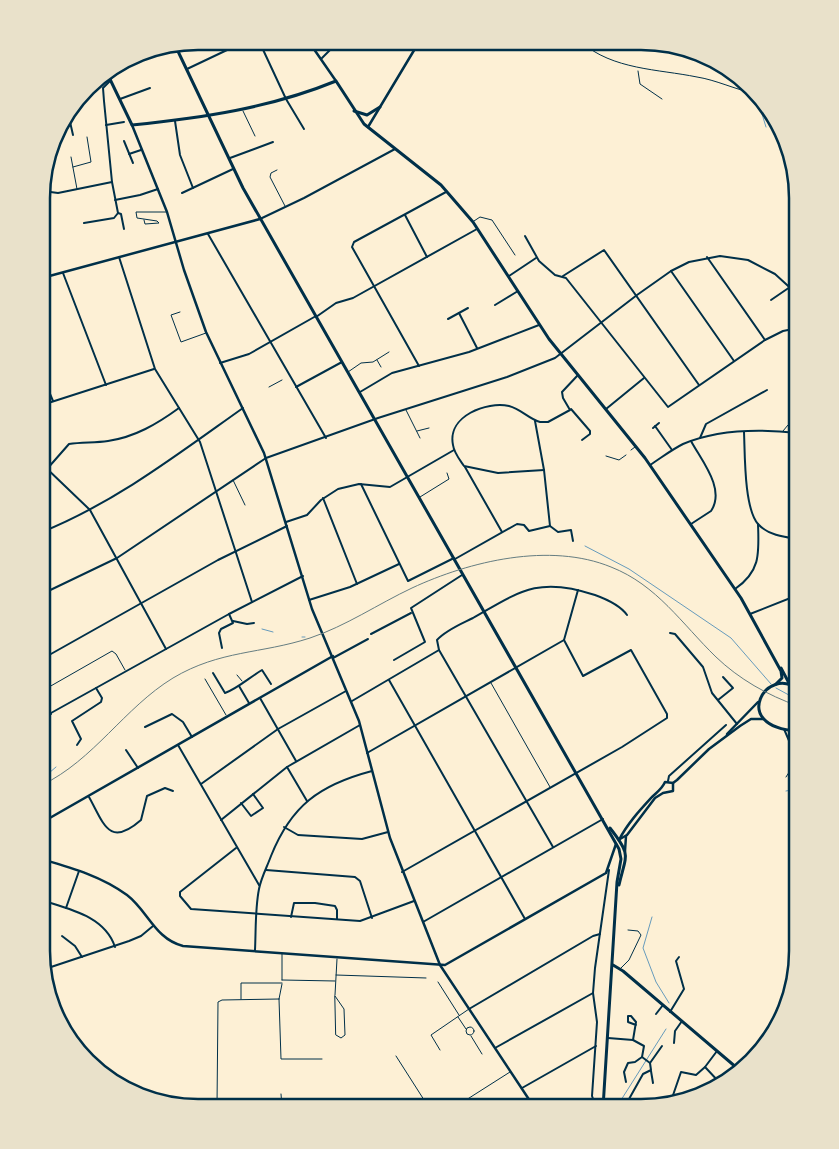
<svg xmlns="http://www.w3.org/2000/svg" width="839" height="1149" font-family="'Work Sans',sans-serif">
<rect width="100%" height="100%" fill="#fdf0d5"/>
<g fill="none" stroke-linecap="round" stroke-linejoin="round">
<g stroke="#669bbc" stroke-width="1">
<polyline points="762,114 766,127"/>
<polyline points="777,135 783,134"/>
<polyline points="585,546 629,569 731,638 771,684"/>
<polyline points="262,629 273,632"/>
<polyline points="302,637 305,637"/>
<polyline points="776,688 798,700"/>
<polyline points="42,779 56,767"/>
<polyline points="786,791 797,789"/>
<polyline points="652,917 643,948 656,982 669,1003"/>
<polyline points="616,1108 666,1029"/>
</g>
<g stroke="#003049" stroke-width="1">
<polyline points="638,71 640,84 662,99"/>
<polyline points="243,111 255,136"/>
<polyline points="71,157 77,189"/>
<polyline points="73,167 91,162 87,137"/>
<polyline points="277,170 271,173 270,177 285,206"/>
<polyline points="144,220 145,224 159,223 157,221 137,218 136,212 166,212"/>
<polyline points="474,221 480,217 492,220 515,255"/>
<polyline points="180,312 171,315 181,342 206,333"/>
<polyline points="377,360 381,367"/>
<polyline points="348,372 361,363 373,362 389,352"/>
<polyline points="269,387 282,380"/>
<polyline points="406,410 420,438"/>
<polyline points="417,431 429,428"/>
<polyline points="783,431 788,425 798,426"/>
<polyline points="631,450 635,447"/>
<polyline points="606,456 619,460 626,455"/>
<polyline points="233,480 245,505"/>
<polyline points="420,497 449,479 447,473"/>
<polyline points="237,675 242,681"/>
<polyline points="205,679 226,715"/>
<polyline points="491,683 550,787"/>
<polyline points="42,691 112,651 116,654 125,670"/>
<polyline points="786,777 797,760 797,754"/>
<polyline points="621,968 629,960 641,935 638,931 628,930"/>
<polyline points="336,975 426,978"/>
<polyline points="282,980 335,981"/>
<polyline points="282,980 282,954"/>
<polyline points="438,982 459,1015"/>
<polyline points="335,995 337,959"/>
<polygon points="335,996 344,1009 345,1035 341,1038 336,1035"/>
<polyline points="241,999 241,983 282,983"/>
<polyline points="279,999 281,1059 322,1059"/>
<polyline points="279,999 282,984"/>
<polyline points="458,1017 466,1029"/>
<circle cx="470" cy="1031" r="4"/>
<polyline points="471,1036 482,1054"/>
<polyline points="440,1050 431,1035 469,1009"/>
<polyline points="396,1056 426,1103 441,1104 445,1107"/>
<polyline points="281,1094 282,1106"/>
<polyline points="217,1107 218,1002 222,1000 279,999"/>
<polyline points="271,1107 351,1107"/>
<polyline points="455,1107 510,1072"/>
</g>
<path stroke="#003049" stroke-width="1" d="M581,42c32,28 77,27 116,35 19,3 37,12 56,16"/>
<g stroke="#003049" stroke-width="2">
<polyline points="259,41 286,99 304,129"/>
<polyline points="322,58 338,42"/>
<polyline points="187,69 246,41"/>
<polyline points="120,99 150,88"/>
<polyline points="68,113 73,135"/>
<polyline points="175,121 180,155 193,188"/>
<polyline points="60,125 70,123"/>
<polyline points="106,125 124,122"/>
<polyline points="124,141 133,163"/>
<polyline points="129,154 141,150"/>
<polyline points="230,158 273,142"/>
<polyline points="43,191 58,193 112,182"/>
<polyline points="182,193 233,169"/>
<polyline points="115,200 140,195 158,189"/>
<polyline points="118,213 121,214 124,229"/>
<polyline points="405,215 427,257"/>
<polyline points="260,219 304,198 395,149"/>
<polyline points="84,223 114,218 118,213 112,182 104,101 103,88 111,80"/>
<polyline points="208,234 326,438"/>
<polyline points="525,236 539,261 555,275 566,278 668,407 765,340 783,331 798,328"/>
<polyline points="119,257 155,369 200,442 252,602"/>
<polyline points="707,257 765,340"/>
<polyline points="42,264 46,276"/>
<polyline points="671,271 734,361"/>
<polyline points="63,273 106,385"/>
<polyline points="509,276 536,258"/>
<polyline points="563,276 604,250 699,385"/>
<polyline points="771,300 790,287"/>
<polyline points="495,305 518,291"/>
<polyline points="459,313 477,348"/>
<polyline points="316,317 336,303 353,298 477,229"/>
<polyline points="448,319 468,308"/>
<polyline points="220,363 249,354 316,316"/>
<polyline points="419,366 352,247 354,242 446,192"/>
<polyline points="42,375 53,401"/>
<polyline points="798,384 791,380 789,375 791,368 798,365"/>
<polyline points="296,387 342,362"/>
<polyline points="360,392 392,373 469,352 539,325"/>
<polyline points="42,405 154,369"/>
<polyline points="571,409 590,431 590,434 582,440"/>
<polyline points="606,409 644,378"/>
<polyline points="535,421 544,470 550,526"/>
<polyline points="655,426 672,450"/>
<polyline points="653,428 659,423"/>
<path d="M744,432c1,22 0,76 14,92 10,11 26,13 40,15"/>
<polyline points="794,433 790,477 798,520"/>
<polyline points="700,438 706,424 767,390"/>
<path d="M691,441c10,19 35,48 20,70l-20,13"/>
<polyline points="42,464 90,510 166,649"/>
<path d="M650,465c11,-7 21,-15 33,-21 35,-15 78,-15 115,-11"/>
<polyline points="465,467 502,532"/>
<path d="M47,469l22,-25c13,-2 26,-1 39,-3 27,-4 49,-17 71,-33"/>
<path d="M544,470l-46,3 -34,-7c-4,-6 -10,-13 -11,-21 -6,-29 34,-44 56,-39 12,3 20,13 31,16h8l22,-12 -7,-12 -1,-6 16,-17"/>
<polyline points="361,484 408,581 454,558"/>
<polyline points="323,498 357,584"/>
<polyline points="286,522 307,515 321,500 338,489 359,484 390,487 454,450"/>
<polyline points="550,526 558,532 571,530 573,541"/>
<path d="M42,532c74,-30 136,-78 201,-124"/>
<polyline points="455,559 517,524 524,525 529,531 550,526"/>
<path d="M735,589c26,-18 24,-36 23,-65"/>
<polyline points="42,594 117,558 266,458 378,418 507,377 555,358 637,295 671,271 689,262 720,256 748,260 775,274 798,295"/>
<polyline points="790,598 798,609"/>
<polyline points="309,600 350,587 399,564"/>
<polyline points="750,614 798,595"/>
<polyline points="233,621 247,624 254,623"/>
<polyline points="670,633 675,634 703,667 712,693 737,724"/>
<polyline points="371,634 411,613"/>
<polyline points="222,648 219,633 221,629 233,623 229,614"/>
<polyline points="333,658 368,639"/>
<polyline points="42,659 218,560 287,526"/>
<polyline points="394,660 425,642 411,608 462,575"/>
<path d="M213,673l12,20c12,-4 25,-16 37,-23l9,14"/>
<polyline points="389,680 525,919"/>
<polyline points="239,686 249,703"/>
<polyline points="42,696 51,714"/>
<polyline points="260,698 296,761"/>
<polyline points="718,700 733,688 723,677"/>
<polyline points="352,701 439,650"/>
<polyline points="42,718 229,614 303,576"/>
<polyline points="145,727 172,714 183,722 192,737"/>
<polyline points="784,729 790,743 797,744"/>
<polyline points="77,745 81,739 72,721 101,702 102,698 96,688"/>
<polyline points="178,745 259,885"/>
<polyline points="126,750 138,768"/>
<polyline points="367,753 564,640 578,590"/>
<polyline points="42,763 48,761"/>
<polyline points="287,767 307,801"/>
<polyline points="668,781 669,776 726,725"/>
<polyline points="201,784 278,729 346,691"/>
<path d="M89,797c15,27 20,51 52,23l6,-24 18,-8 8,3"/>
<polyline points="241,803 251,816 263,808 253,794"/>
<polyline points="221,820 287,767 360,725"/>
<polyline points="284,827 298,835 362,839 388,832"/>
<path d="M553,847l-114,-197 -2,-10c9,-10 24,-16 36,-22 47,-27 66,-42 122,-23 11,4 25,10 32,20"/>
<polyline points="236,848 180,892 180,896 191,909 360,921 414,901"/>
<polyline points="266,870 355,877 360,881 372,918"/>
<polyline points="402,872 622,747 667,718 667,714 631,650 583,676 564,640"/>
<path d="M41,900c28,9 64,16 74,47"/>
<polyline points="66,908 79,871"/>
<polyline points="291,917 294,903 315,903 335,906 337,910 337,919"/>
<polyline points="423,922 603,819"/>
<polyline points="62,936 75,946 82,957"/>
<path d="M255,950c1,-20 0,-41 4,-61 2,-11 8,-22 12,-33 20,-50 48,-71 101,-85"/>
<polyline points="45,969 129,941 141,936 153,926"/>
<polyline points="469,1009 593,936 600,934"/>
<polyline points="670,1012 684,989 676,961 679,957"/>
<polyline points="656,1014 663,1005"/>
<polyline points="608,1038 633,1040 644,1046 642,1057 635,1062 628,1063 624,1072 626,1082"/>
<polyline points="633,1040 636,1022 631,1016 628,1016 628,1022 636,1025"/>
<polyline points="674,1043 675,1031 682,1021"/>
<polyline points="495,1048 593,993"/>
<polyline points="717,1051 705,1067 720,1083"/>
<polyline points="642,1057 650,1063"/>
<polyline points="651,1071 653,1083"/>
<polyline points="522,1088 596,1046"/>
<polyline points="671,1101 681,1072 696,1075 705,1067"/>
<polyline points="626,1104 631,1108"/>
<polyline points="602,1108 595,1104 592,1096 597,1022 593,993 595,968 609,870"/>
<polyline points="624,1108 643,1074 651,1070 650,1063 662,1046"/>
</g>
<g stroke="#003049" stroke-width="2.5">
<polyline points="309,42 336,81"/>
<polyline points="132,125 167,212 184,270 206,332 264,453 312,609 359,721 390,838 440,965 534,1107"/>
<polyline points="368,127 419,42"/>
<polyline points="42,278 260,219"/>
<polyline points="727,734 758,702"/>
<polyline points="41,823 333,656"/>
<polyline points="620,839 627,835 655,798 663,793 673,791 673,783"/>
<path d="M619,840c8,-16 21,-30 33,-43 5,-5 10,-8 13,-15l8,1 4,-3 32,-31 31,-23 11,-7h12"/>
<polyline points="625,851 626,836"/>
<path d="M41,859c31,9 60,17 86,36 21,16 28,44 56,51l262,19 161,-92 10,-29"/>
</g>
<g stroke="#003049" stroke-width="3">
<polyline points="175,45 243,188 619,849 621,859 617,882 603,1108"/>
<path d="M107,73l25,52c70,-7 138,-17 204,-44l28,43 77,61 32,37 76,117 96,119 96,140 40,73 1,7 -6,6"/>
<polyline points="354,111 367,115 380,107"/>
<polyline points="781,668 790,685"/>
<path d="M797,731c-69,-4 -29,-68 1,-41"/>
<path d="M610,828c22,28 16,26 9,57"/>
<polyline points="613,965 623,971 737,1068"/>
</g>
<path stroke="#657d81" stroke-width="1" d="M42,785c52,-25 82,-77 131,-107 47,-28 88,-24 137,-40 36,-12 68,-34 102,-50 58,-27 138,-46 199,-21 46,18 71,57 105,90 23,22 51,38 82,49"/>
</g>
<path d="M0 0H839V1149H0ZM198 50H641A148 148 0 0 1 789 198V951A148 148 0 0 1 641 1099H198A148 148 0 0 1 50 951V198A148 148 0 0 1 198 50Z" fill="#e9e1ca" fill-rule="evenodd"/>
<path fill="none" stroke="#003049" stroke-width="2.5" d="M198 50H641A148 148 0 0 1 789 198V951A148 148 0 0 1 641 1099H198A148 148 0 0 1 50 951V198A148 148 0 0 1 198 50Z"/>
</svg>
